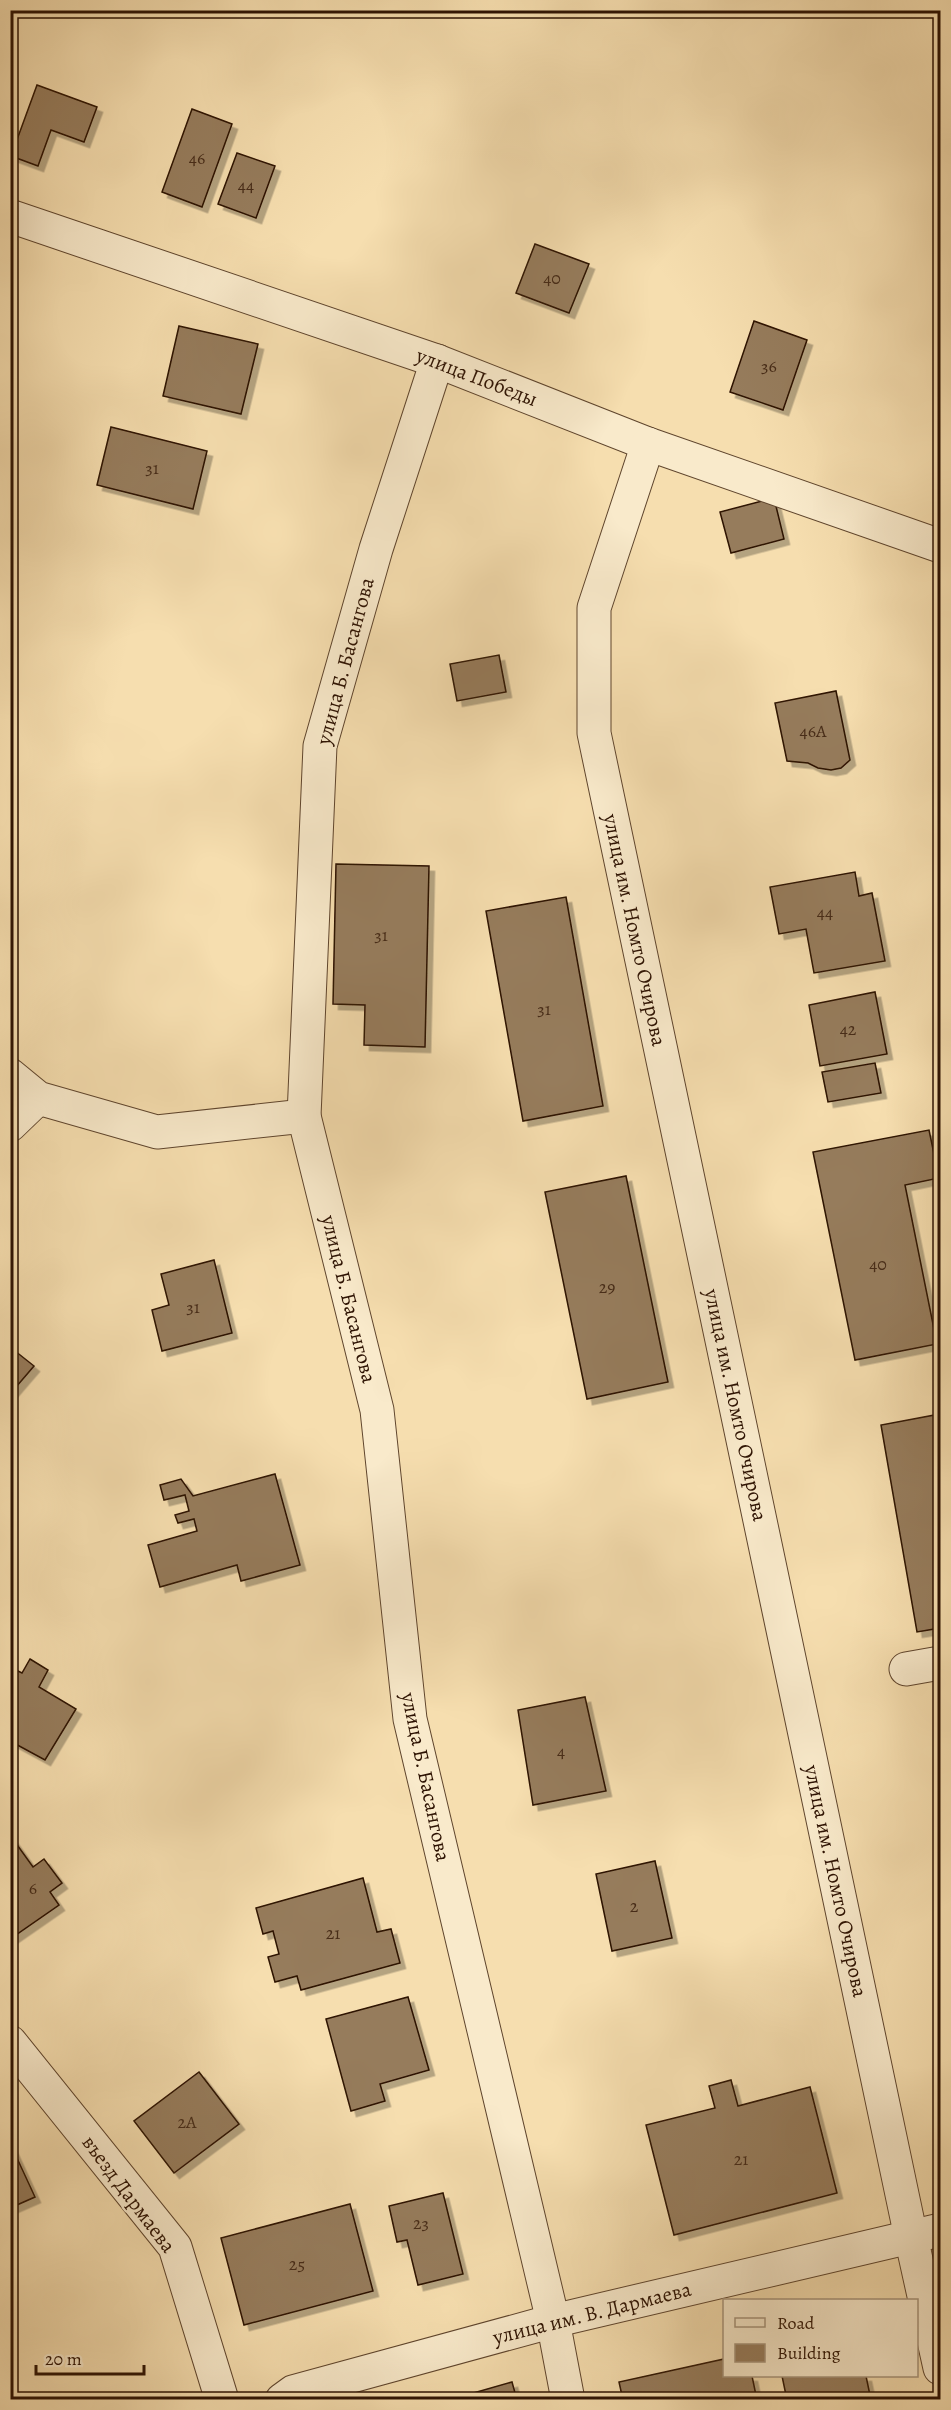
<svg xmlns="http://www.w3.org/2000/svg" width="951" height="2410" font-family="Alegreya,serif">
<defs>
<filter id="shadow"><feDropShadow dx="5.5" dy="5.5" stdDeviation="0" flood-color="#0004"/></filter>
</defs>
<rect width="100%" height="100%" fill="#f6deaf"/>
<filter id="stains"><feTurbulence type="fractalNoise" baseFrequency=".00333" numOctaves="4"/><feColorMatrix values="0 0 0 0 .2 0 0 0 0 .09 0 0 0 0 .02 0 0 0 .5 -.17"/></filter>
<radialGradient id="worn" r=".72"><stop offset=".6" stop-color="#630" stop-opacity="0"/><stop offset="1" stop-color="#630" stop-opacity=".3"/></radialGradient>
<g fill="#967c5c" stroke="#2d1202" stroke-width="1.5" filter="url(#shadow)">
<polygon points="37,85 97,107 84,142 51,130 38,166 11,156"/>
<polygon points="192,109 232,124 202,207 162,192"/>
<polygon points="237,153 275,166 256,218 218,204"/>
<polygon points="535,244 589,264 569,313 516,293"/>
<polygon points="754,321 807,340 783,410 730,392"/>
<polygon points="179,326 258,344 241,414 163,396"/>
<polygon points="111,427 207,451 193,509 97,485"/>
<polygon points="774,498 784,539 731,553 720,512"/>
<polygon points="499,655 506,692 457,701 450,664"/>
<polygon points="836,691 850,760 841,768 831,770 818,768 808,763 787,761 775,703"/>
<polygon points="336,864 429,866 425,1047 364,1045 365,1005 333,1004"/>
<polygon points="855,872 859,896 872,893 885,961 814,973 806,929 779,934 770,887"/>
<polygon points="566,897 603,1106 523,1121 486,911"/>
<polygon points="875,992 887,1054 820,1066 809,1005"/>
<polygon points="875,1063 881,1093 828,1102 822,1072"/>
<polygon points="929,1130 939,1178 905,1185 937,1344 855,1360 813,1152"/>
<polygon points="626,1176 668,1382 587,1399 545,1192"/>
<polygon points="214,1260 232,1333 162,1351 152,1310 169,1305 161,1274"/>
<polygon points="10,1347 34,1366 10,1394"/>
<polygon points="940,1414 940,1628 917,1632 881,1425"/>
<polygon points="275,1474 300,1565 241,1581 237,1565 160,1587 148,1545 197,1531 194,1519 178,1523 175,1515 189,1511 185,1495 164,1500 160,1485 181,1479 193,1496"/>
<polygon points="30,1659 48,1670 39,1687 76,1709 45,1760 10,1741 10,1667 22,1673"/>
<polygon points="585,1697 606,1791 533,1805 518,1710"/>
<polygon points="10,1835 33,1867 44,1859 62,1883 50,1892 59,1905 10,1939"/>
<polygon points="655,1861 672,1938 612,1951 596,1874"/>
<polygon points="363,1878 377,1932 391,1929 400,1963 301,1990 297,1976 275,1982 268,1957 279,1954 273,1931 263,1934 256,1908"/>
<polygon points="408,1997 429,2070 380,2084 385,2101 351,2111 326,2019"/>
<polygon points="199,2072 239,2124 174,2173 134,2121"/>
<polygon points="731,2080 738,2106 810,2087 837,2193 674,2235 646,2125 715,2108 709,2086"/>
<polygon points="10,2143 35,2197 10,2208"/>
<polygon points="443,2193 463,2274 418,2285 407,2240 397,2242 389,2206"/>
<polygon points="350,2204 373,2291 244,2325 221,2238"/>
<polygon points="724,2359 724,2376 752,2376 757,2400 623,2400 619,2382"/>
<polygon points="782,2376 866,2376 871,2400 787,2400"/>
<polygon points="512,2382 517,2400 449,2400"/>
</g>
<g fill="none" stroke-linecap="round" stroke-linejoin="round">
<defs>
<g id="minor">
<polyline points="437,361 376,549 320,746 304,1116 377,1410 410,1719 553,2321 568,2400"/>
<polyline points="10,1075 38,1098 157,1132 304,1116"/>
<polyline points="10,1125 38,1098"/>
<polyline points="906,1669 940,1663"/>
<polyline points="10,2042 175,2247 222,2400"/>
</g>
<g id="tertiary">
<polyline points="10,216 437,361 648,444 940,546"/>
<polyline points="648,444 594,608 594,733 911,2237 940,2368"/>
<polyline points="282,2400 293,2392 553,2321 940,2230"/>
</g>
</defs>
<use href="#minor" stroke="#5f452d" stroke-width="35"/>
<use href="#tertiary" stroke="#5f452d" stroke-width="35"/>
<use href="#minor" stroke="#f9eacb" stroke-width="33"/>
<use href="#tertiary" stroke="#f9eacb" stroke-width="33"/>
</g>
<g text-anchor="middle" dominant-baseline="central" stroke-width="4.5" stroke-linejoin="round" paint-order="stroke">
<g font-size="18" fill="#472c18">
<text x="197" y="158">46</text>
<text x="246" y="185">44</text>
<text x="552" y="278">40</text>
<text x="769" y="366">36</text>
<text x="152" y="468">31</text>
<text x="813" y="731">46А</text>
<text x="825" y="912">44</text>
<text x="381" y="935">31</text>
<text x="544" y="1009">31</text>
<text x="848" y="1029">42</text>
<text x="878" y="1264">40</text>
<text x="607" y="1287">29</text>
<text x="193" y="1307">31</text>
<text x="561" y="1751">4</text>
<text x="33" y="1888">6</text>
<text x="634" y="1906">2</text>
<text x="333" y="1933">21</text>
<text x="187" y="2122">2А</text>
<text x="741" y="2159">21</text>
<text x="421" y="2223">23</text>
<text x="297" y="2264">25</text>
</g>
<g font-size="21" fill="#2d1202" stroke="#f9eacb">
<text transform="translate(477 377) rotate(21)">улица Победы</text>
<text transform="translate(345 661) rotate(-75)">улица Б. Басангова</text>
<text transform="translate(635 930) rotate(78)">улица им. Номто Очирова</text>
<text transform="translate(349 1299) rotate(76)">улица Б. Басангова</text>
<text transform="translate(736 1405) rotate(78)">улица им. Номто Очирова</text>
<text transform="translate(426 1777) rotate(78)">улица Б. Басангова</text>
<text transform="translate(836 1881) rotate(78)">улица им. Номто Очирова</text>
<text transform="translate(129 2194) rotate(53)">въезд Дармаева</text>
<text transform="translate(592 2313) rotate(-14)">улица им. В. Дармаева</text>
</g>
</g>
<rect width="951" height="2410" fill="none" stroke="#f6deaf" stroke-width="36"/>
<rect x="12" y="12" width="927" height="2386" fill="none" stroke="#2d1202" stroke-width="3"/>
<rect x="18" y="18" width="915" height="2374" fill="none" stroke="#2d1202" stroke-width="1.5"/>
<rect x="723" y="2299" width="195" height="78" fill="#f9eacb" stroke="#a7947b" stroke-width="1.5"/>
<rect x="735" y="2318" width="30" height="9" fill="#f9eacb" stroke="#a7947b" stroke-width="1.5"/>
<text x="777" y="2329" font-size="18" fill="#2d1202">Road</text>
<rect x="735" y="2344" width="30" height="18" fill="#967c5c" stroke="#a7947b" stroke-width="1.5"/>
<text x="777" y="2359" font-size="18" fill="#2d1202">Building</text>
<path d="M36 2365v9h108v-9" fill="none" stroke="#2d1202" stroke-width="3"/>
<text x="45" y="2365" font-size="18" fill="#2d1202" stroke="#f9eacb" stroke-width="4.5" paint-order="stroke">20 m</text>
<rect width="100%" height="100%" filter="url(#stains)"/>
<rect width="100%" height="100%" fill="url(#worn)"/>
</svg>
